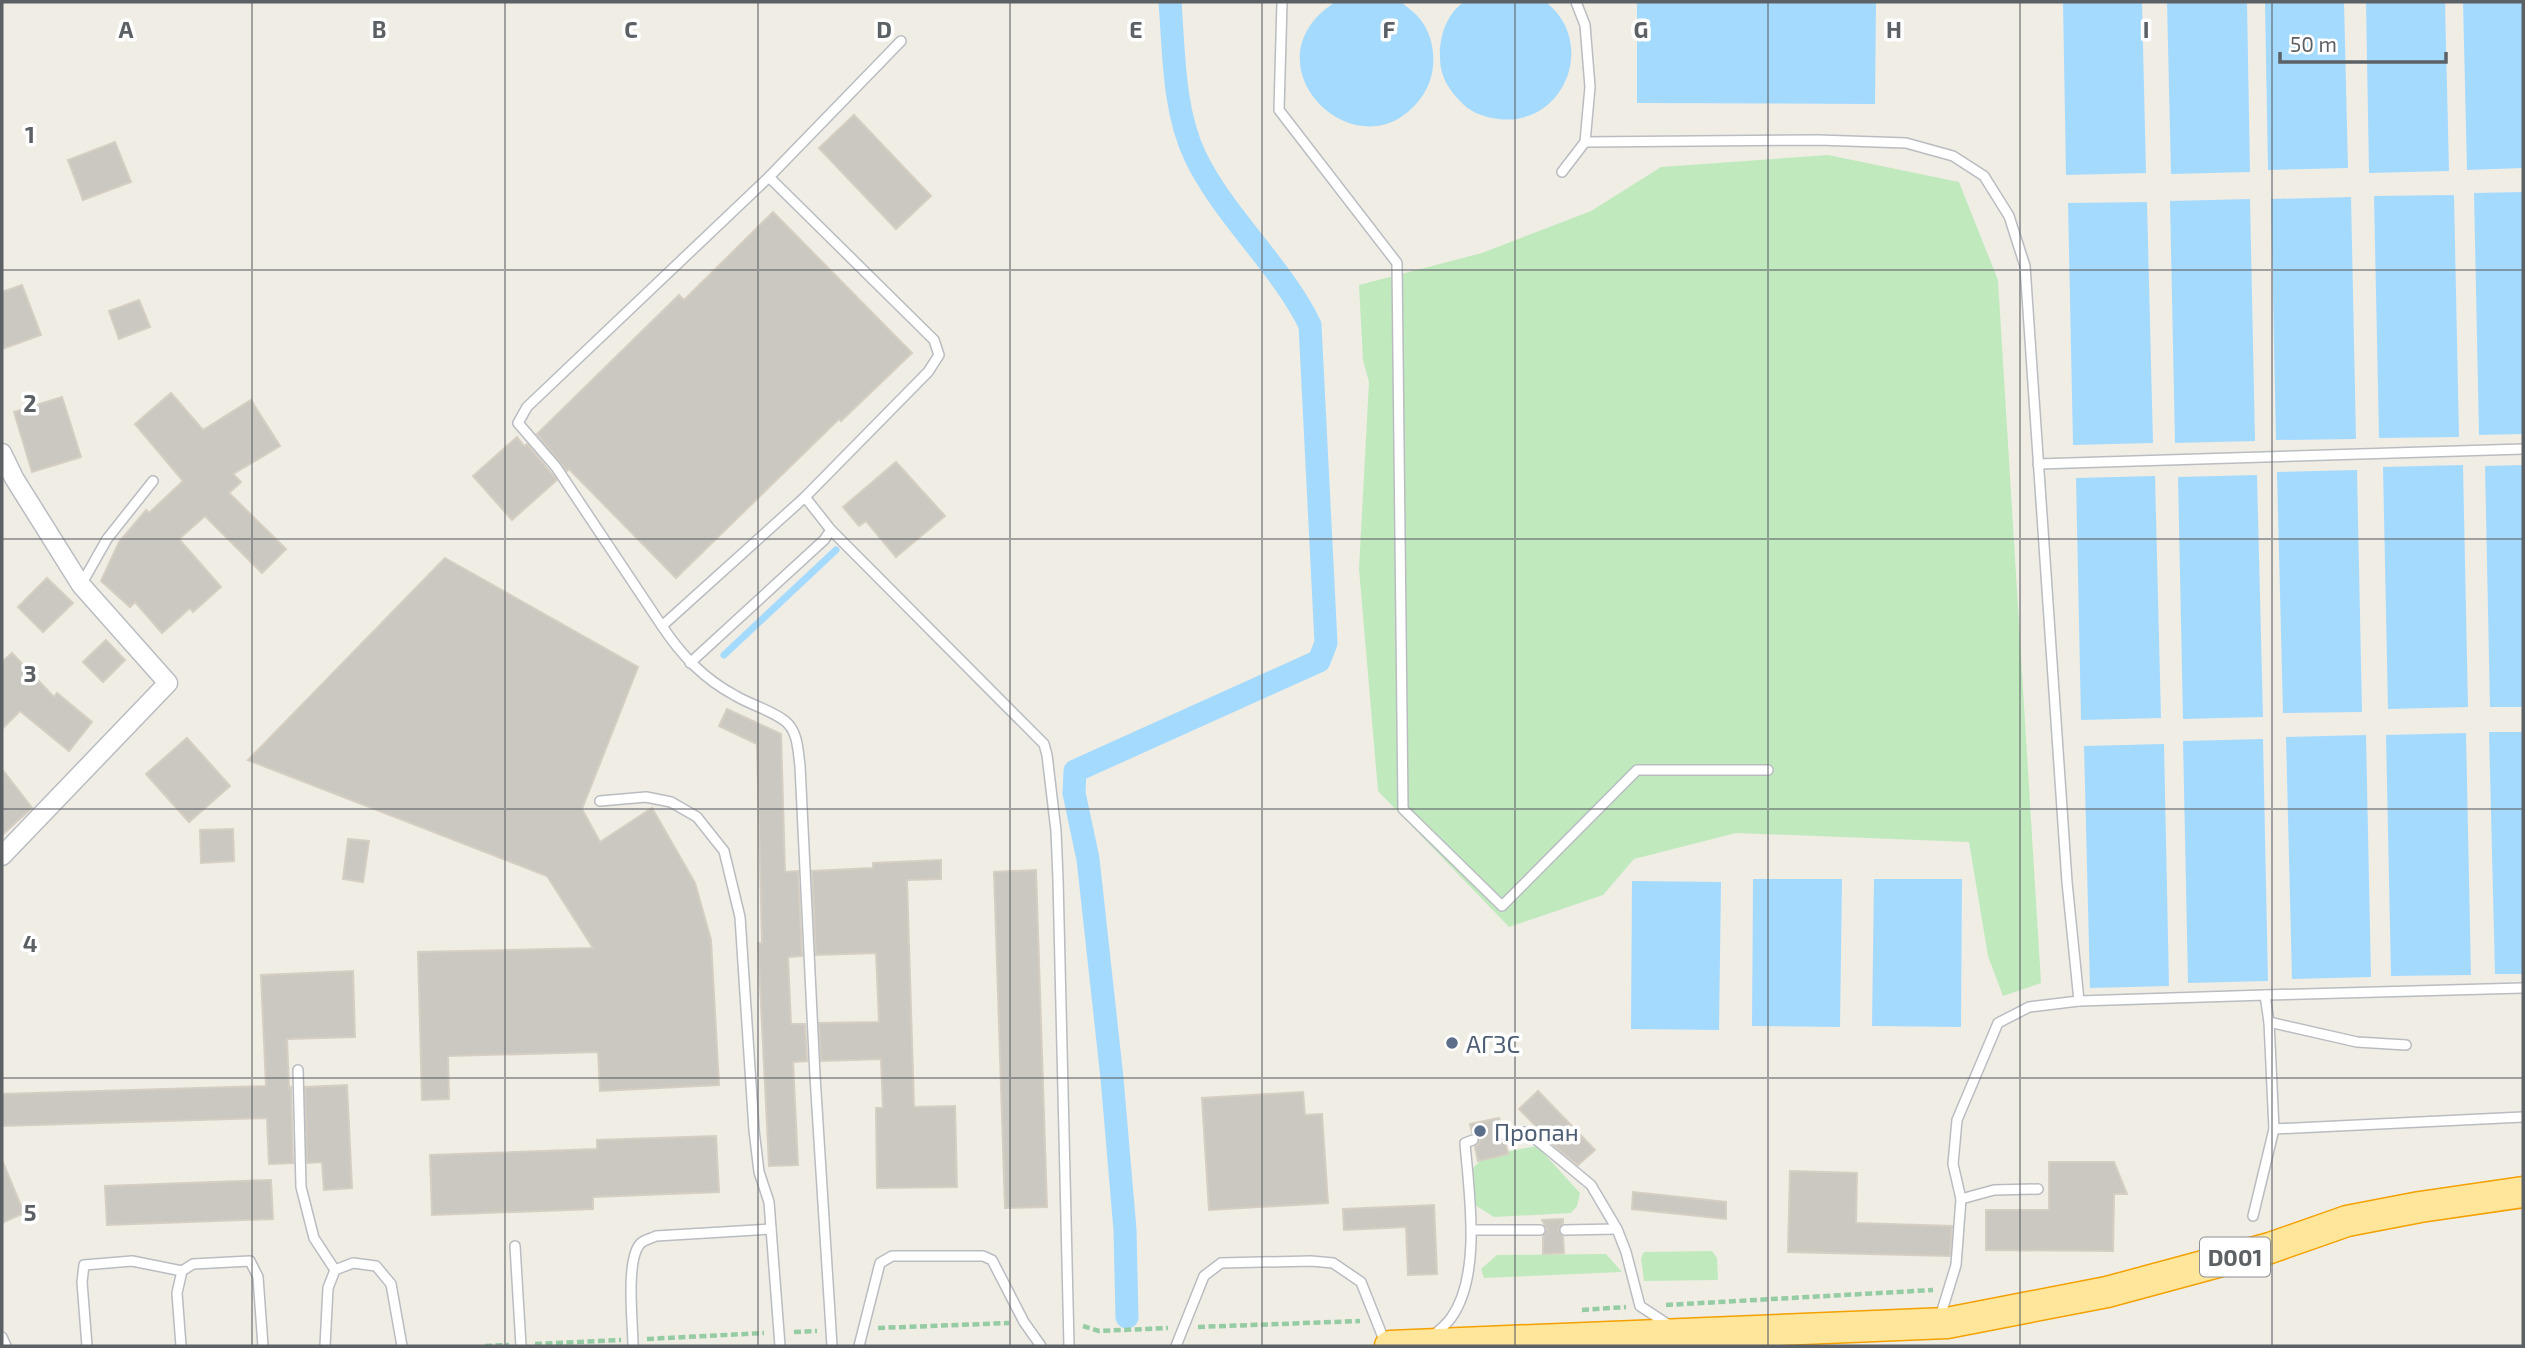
<svg xmlns="http://www.w3.org/2000/svg" width="2525" height="1348" font-family="'Exo 2',sans-serif">
<rect width="100%" height="100%" fill="#f0ede4"/>
<g fill="#c0eabe">
<polygon points="1828,155 1959,182 1998,280 2041,983 2003,996 1988,956 1969,842 1736,833 1634,859 1603,895 1509,927 1378,791 1359,569 1369,382 1363,360 1359,285 1482,253 1591,211 1661,167"/>
<polygon points="1537,1146 1580,1193 1577,1206 1571,1213 1494,1217 1475,1205 1473,1168 1485,1156"/>
<polygon points="1712,1251 1717,1258 1718,1280 1644,1281 1641,1258 1644,1252"/>
<polygon points="1606,1254 1622,1272 1484,1278 1481,1269 1497,1255"/>
</g>
<g fill="#a5daff">
<path d="M1335,2c13,0 55,-2 64,0 5,1 10,7 13,9 24,19 28,59 11,84 -60,88 -184,-30 -88,-93z"/>
<path d="M1464,2h82c52,41 18,125 -48,117 -14,-2 -29,-7 -38,-18 -12,-12 -20,-26 -20,-43 -1,-20 6,-44 24,-56z"/>
<polygon points="1637,2 1876,2 1875,104 1637,103"/>
<polygon points="2063,2 2142,2 2146,173 2066,175"/>
<polygon points="2167,2 2247,2 2250,172 2171,174"/>
<polygon points="2265,2 2344,2 2348,168 2268,170"/>
<polygon points="2366,2 2445,2 2449,171 2369,173"/>
<polygon points="2463,2 2523,2 2523,168 2467,170"/>
<polygon points="2523,192 2523,434 2479,435 2474,193"/>
<polygon points="2454,195 2459,437 2379,438 2374,196"/>
<polygon points="2351,197 2356,439 2276,440 2271,199"/>
<polygon points="2250,199 2255,441 2175,443 2170,201"/>
<polygon points="2147,202 2153,443 2073,445 2068,203"/>
<polygon points="2463,465 2468,707 2388,709 2383,467"/>
<polygon points="2523,465 2523,707 2490,707 2485,466"/>
<polygon points="2357,470 2362,712 2283,713 2277,472"/>
<polygon points="2257,475 2263,717 2183,719 2178,477"/>
<polygon points="2155,476 2161,718 2081,720 2076,478"/>
<polygon points="2489,732 2523,732 2523,974 2495,974"/>
<polygon points="2466,733 2471,975 2391,976 2386,735"/>
<polygon points="2366,735 2371,977 2292,979 2286,737"/>
<polygon points="2263,739 2268,981 2188,983 2183,741"/>
<polygon points="2164,744 2169,986 2090,988 2084,746"/>
<polygon points="1753,879 1842,879 1840,1027 1752,1026"/>
<polygon points="1874,879 1962,879 1961,1027 1872,1026"/>
<polygon points="1632,881 1721,882 1719,1030 1631,1029"/>
</g>
<g fill="none" stroke-linecap="round" stroke-linejoin="round">
<polyline stroke="#a5daff" stroke-width="7" points="724,655 836,550"/>
<path stroke="#a5daff" stroke-width="23" d="M1127,1317l-2,-87 -13,-152 -24,-219 -14,-66 1,-22 244,-110 7,-18 -16,-318c-30,-61 -85,-107 -115,-169 -22,-47 -21,-104 -25,-154"/>
</g>
<g fill="#cbc7c1" stroke="#d5cec2" stroke-width="2">
<polygon points="854,115 931,196 896,229 819,148"/>
<polygon points="115,142 131,182 83,200 68,160"/>
<polygon points="773,212 912,353 841,421 839,419 676,578 569,469 567,471 537,434 679,295 684,300"/>
<polygon points="22,285 41,335 2,349 2,292"/>
<polygon points="139,300 150,327 119,339 109,311"/>
<polygon points="171,393 203,430 251,400 280,446 233,474 241,482 229,493 286,549 262,573 205,516 179,539 221,587 193,612 190,608 162,633 135,602 130,607 101,581 119,542 146,510 149,513 183,481 135,424"/>
<polygon points="62,397 81,457 32,472 14,412"/>
<polygon points="517,437 524,446 527,444 557,480 512,520 473,476"/>
<polygon points="896,462 945,516 896,557 866,521 859,526 843,507"/>
<polygon points="445,558 638,667 582,809 600,842 652,808 695,883 711,940 719,1085 600,1091 598,1052 448,1056 449,1099 422,1100 418,952 593,948 547,876 248,760"/>
<polygon points="47,578 73,603 43,632 18,607"/>
<polygon points="106,640 125,660 103,682 83,662"/>
<polygon points="12,653 54,697 57,693 92,722 69,751 20,711 2,729 2,662"/>
<polygon points="727,709 781,734 785,872 798,871 802,956 788,957 791,1024 805,1024 807,1061 793,1062 798,1165 769,1166 758,943 762,943 757,744 719,726"/>
<polygon points="187,738 230,786 189,822 146,774"/>
<polygon points="2,769 32,808 2,835"/>
<polygon points="233,829 234,861 201,863 200,830"/>
<polygon points="348,839 369,841 363,882 343,879"/>
<polygon points="941,860 941,879 907,880 914,1107 955,1106 957,1187 877,1188 876,1108 883,1108 881,1059 821,1061 819,1023 879,1022 876,953 816,955 812,871 873,868 873,863"/>
<polygon points="1036,870 1047,1207 1005,1208 994,872"/>
<polygon points="353,971 355,1037 287,1039 289,1088 291,1087 293,1163 269,1164 267,1118 2,1126 2,1094 266,1086 261,975"/>
<polygon points="347,1085 352,1188 324,1190 322,1162 307,1163 305,1087"/>
<polygon points="1538,1091 1595,1150 1578,1165 1557,1148 1519,1109"/>
<polygon points="1303,1092 1305,1115 1322,1114 1328,1203 1209,1210 1202,1098"/>
<polygon points="1499,1118 1501,1127 1497,1130 1496,1135 1499,1140 1505,1141 1508,1154 1478,1161 1475,1147 1479,1144 1480,1138 1477,1134 1472,1133 1470,1124"/>
<polygon points="716,1136 719,1192 593,1197 593,1209 432,1215 430,1155 597,1149 597,1140"/>
<polygon points="2,1160 24,1213 2,1223"/>
<polygon points="2049,1162 2114,1162 2127,1194 2114,1194 2113,1251 1986,1250 1986,1210 2049,1210"/>
<polygon points="1790,1171 1857,1173 1856,1223 1952,1226 1950,1256 1788,1252"/>
<polygon points="271,1180 273,1219 107,1225 105,1186"/>
<polygon points="1633,1192 1726,1202 1726,1219 1632,1209"/>
<polygon points="1434,1205 1437,1274 1408,1275 1406,1227 1344,1230 1343,1209"/>
<polygon points="1563,1219 1563,1223 1558,1229 1563,1237 1564,1253 1543,1254 1543,1236 1547,1229 1542,1220"/>
</g>
<g fill="none" stroke-linecap="round" stroke-linejoin="round">
<defs>
<g id="service">
<polyline points="1282,2 1279,110 1397,263 1403,809 1502,906 1637,770 1768,770"/>
<polyline points="1585,142 1818,140 1906,143 1953,156 1984,176 2009,216 2025,266 2067,882 2079,1001 2265,995 2269,1022 2274,1129 2253,1216"/>
<polyline points="1562,172 1585,142 1590,87 1585,25 1576,2"/>
<polyline points="769,177 934,340 939,355 928,372 805,497"/>
<polyline points="2038,464 2523,449"/>
<polyline points="81,585 107,539 153,481"/>
<polyline points="662,626 556,467 518,423 527,407 769,177 901,41"/>
<polyline points="690,663 824,540 831,530"/>
<polyline points="600,801 646,797 671,802 697,817 724,851 740,917 754,1130 759,1172 769,1202 780,1346"/>
<polyline points="2265,995 2523,988"/>
<polyline points="2269,1022 2357,1042 2406,1045"/>
<polyline points="298,1070 301,1187 314,1238 335,1270"/>
<polyline points="2274,1129 2523,1117"/>
<polyline points="1503,1134 1527,1132 1591,1185 1617,1229 1626,1252 1640,1306 1669,1325"/>
<polyline points="1961,1199 1953,1164 1957,1120 1998,1023 2029,1007 2079,1001"/>
<polyline points="1472,1230 1540,1230"/>
<polyline points="1565,1230 1617,1229"/>
<polyline points="515,1246 521,1346"/>
<polyline points="1940,1317 1956,1265 1961,1199 1994,1190 2038,1189"/>
<polyline points="2,1337 6,1346"/>
<path d="M1432,1337c6,-6 14,-12 19,-19 31,-43 18,-125 14,-175l8,-3"/>
<polyline points="87,1346 82,1282 84,1265 132,1261 182,1271"/>
<polyline points="181,1346 177,1293 182,1271 193,1264 250,1261 258,1277 263,1346"/>
<polyline points="325,1346 328,1288 335,1270 353,1263 376,1266 391,1284 402,1346"/>
<path d="M633,1346c0,-22 -8,-88 8,-103 3,-3 11,-5 15,-7l115,-7"/>
<path d="M832,1346l-17,-270 -15,-310c-2,-15 -2,-35 -15,-45 -14,-11 -34,-16 -49,-25 -32,-17 -54,-40 -74,-70l143,-129 26,33 213,214 3,11 9,76 2,48 11,467"/>
<polyline points="859,1346 880,1263 892,1256 983,1256 992,1260 1024,1322 1041,1346"/>
<polyline points="1176,1346 1204,1276 1221,1263 1311,1261 1333,1263 1361,1282 1386,1345"/>
</g>
<polyline id="minor" points="2,453 14,478 81,585 168,683 2,856"/>
<polyline id="trunk" points="1390,1346 1947,1323 2107,1292 2270,1248 2347,1221 2420,1207 2523,1192"/>
</defs>
<use href="#service" stroke="#b9bcc1" stroke-width="12"/>
<use href="#minor" stroke="#b9bcc1" stroke-width="21"/>
<use href="#trunk" stroke="#f4a000" stroke-width="33"/>
<g stroke="#96cca4" stroke-width="4.5" stroke-dasharray="7 3.5" stroke-linecap="butt">
<polyline points="1666,1305 1933,1290"/>
<polyline points="1582,1310 1626,1307"/>
<polyline points="1083,1326 1099,1331 1168,1328"/>
<polyline points="1198,1327 1360,1321"/>
<polyline points="878,1328 1009,1323"/>
<polyline points="794,1332 817,1331"/>
<polyline points="647,1339 764,1333"/>
<polyline points="535,1344 621,1340"/>
<polyline points="485,1346 509,1345"/>
</g>
<use href="#service" stroke="#fff" stroke-width="9"/>
<use href="#minor" stroke="#fff" stroke-width="18"/>
<use href="#trunk" stroke="#ffe69b" stroke-width="30"/>
</g>
<path fill="none" stroke="#5c6166" stroke-width="2" stroke-opacity="0.55" d="M252,2v1344M505,2v1344M758,2v1344M1010,2v1344M1262,2v1344M1515,2v1344M1768,2v1344M2020,2v1344M2272,2v1344M2,270h2521M2,539h2521M2,809h2521M2,1078h2521"/>
<g fill="#5c6f8a" stroke="#fff" stroke-width="2.5">
<circle cx="1452" cy="1043" r="7"/>
<circle cx="1480" cy="1131" r="7"/>
</g>
<g text-anchor="middle" dominant-baseline="central" stroke-width="7" stroke-linejoin="round" paint-order="stroke">
<rect fill="#fff" stroke="#8d9094" stroke-width="2" x="2200" y="1237.5" width="70" height="39" rx="5"/>
<g font-size="23" font-weight="bold" fill="#5c6166">
<text x="2235" y="1257">D001</text>
</g>
<g font-size="24" fill="#4e5e75" stroke="#fff" text-anchor="start">
<text x="1466" y="1043">АГЗС</text>
<text x="1494" y="1131">Пропан</text>
</g>
</g>
<g font-size="23" text-anchor="middle" font-weight="bold" fill="#5c6166" stroke="#fff" stroke-width="7" stroke-linejoin="round" paint-order="stroke">
<text x="126" y="38">A</text>
<text x="379" y="38">B</text>
<text x="631" y="38">C</text>
<text x="884" y="38">D</text>
<text x="1136" y="38">E</text>
<text x="1389" y="38">F</text>
<text x="1641" y="38">G</text>
<text x="1894" y="38">H</text>
<text x="2146" y="38">I</text>
<text x="30" y="143">1</text>
<text x="30" y="412">2</text>
<text x="30" y="682">3</text>
<text x="30" y="952">4</text>
<text x="30" y="1221">5</text>
</g>
<rect width="2525" height="1348" fill="none" stroke="#5c6166" stroke-width="7"/>
<path d="M2280 52v10h166v-10" fill="none" stroke="#5c6166" stroke-width="3.5"/>
<text x="2290" y="52" font-size="21" fill="#5c6166" stroke="#ffffff" stroke-width="5" paint-order="stroke">50 m</text>
</svg>
